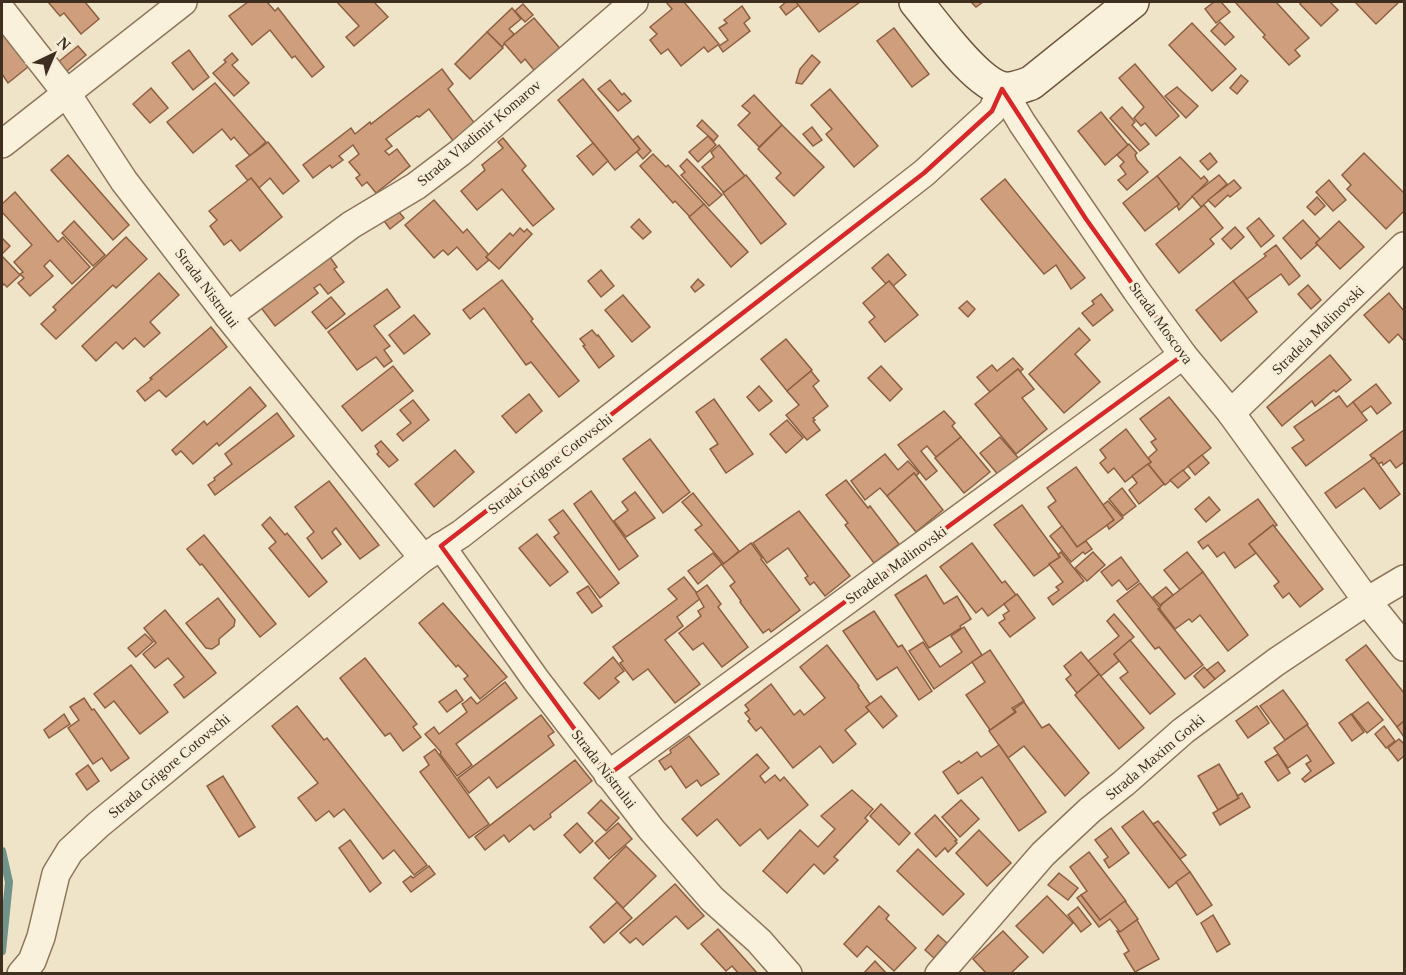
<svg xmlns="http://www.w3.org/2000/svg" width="1406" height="975" font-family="'Times New Roman',serif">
<rect width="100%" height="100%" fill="#f0e4c8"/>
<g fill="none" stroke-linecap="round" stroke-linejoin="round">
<polyline stroke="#6f938a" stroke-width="8" points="2,851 9,882 2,951"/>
</g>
<g fill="#cf9f7d" stroke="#8d5f41" stroke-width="1.5">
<polygon points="48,2 85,2 99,19 81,34 64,13 60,16"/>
<polygon points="248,2 267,2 275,11 278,8 324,67 312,77 295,56 292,58 270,30 252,45 229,16"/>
<polygon points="337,2 374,2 388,17 354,46 346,37 359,26"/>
<polygon points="666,2 684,2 719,44 708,52 704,47 681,66 668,49 661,54 650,40 657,34 650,27 672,9"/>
<polygon points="786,2 796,2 799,5 786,15 780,7"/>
<polygon points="796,2 860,2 819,32"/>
<polygon points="971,2 983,2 976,7"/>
<polygon points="1214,2 1221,2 1230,12 1216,23 1205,9"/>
<polygon points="1235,2 1276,2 1309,38 1295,50 1300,56 1289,65 1263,37 1265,35"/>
<polygon points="1302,2 1330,2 1338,10 1321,26 1300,4"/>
<polygon points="1355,2 1397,2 1398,3 1376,24"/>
<polygon points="523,4 533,15 525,22 515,11"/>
<polygon points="742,6 750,18 744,23 750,31 723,52 719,46 728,40 719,28 727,23 724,20"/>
<polygon points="512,8 521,19 509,29 514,34 502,47 487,32"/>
<polygon points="534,18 563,52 537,74 525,59 521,63 504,43"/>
<polygon points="1220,22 1234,37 1225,45 1211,31"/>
<polygon points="1192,23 1236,69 1212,91 1169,45"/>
<polygon points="2,24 33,63 8,83 2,74"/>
<polygon points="894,28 929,74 912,87 877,41"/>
<polygon points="487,32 503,48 470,79 455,64"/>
<polygon points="78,46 86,55 60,77 52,67"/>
<polygon points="189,50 209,77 193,90 172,63"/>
<polygon points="232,53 238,60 232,65 249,83 234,96 213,73 226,62 224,60"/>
<polygon points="812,55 820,62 802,84 796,83 800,69"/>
<polygon points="1135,64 1179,116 1156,136 1145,123 1141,126 1134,118 1144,107 1119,78"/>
<polygon points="442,69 453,84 448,89 476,125 454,142 429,109 419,117 417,116 386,139 392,146 385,151 389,155 397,149 410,166 376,193 367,182 362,186 356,178 360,175 349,162 359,154 353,145 339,156 343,160 332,168 330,165 313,178 303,165 351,128 355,134 370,122 371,124"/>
<polygon points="1241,75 1248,81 1237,94 1230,88"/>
<polygon points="583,79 640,149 615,170 558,100"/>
<polygon points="610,80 622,95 624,93 631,101 618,111 598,89"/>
<polygon points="215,83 266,142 250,156 234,137 231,140 222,129 193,153 167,122"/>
<polygon points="1177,87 1198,106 1186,118 1165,96"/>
<polygon points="151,88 168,108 150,123 133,104"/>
<polygon points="830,89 878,146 854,167 826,134 832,129 811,105"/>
<polygon points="754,95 782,125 759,147 738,125 750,113 742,106"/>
<polygon points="1122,107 1135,122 1132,125 1149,144 1140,151 1110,118"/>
<polygon points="1101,112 1128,145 1105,165 1078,131"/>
<polygon points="702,120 718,136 714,141 697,126"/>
<polygon points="782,125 824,167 794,196 776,178 781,173 758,149"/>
<polygon points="812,127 822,140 813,146 803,134"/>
<polygon points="638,136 651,151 643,159 637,152 640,149 633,140"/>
<polygon points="708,136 716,145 698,162 689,152"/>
<polygon points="503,138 526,166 522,170 554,209 533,226 502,189 477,210 461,191 485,170 482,165 503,148 498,142"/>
<polygon points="268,142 299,181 283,194 270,178 259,188 251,178 248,181 236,166"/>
<polygon points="593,143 608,161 593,175 577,156"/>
<polygon points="1129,144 1137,153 1135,155 1137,160 1148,172 1127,190 1118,180 1126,174 1120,166 1124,162 1117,155"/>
<polygon points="719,145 745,176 724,193 702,167 714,157 711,152"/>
<polygon points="1210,153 1217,162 1208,170 1200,161"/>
<polygon points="1364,153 1404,193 1404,211 1386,229 1347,189 1351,185 1342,175"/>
<polygon points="653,154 666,167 668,165 704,204 690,217 675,201 673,203 640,166"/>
<polygon points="68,155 129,225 113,240 51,170"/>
<polygon points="1180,157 1201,179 1204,176 1208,181 1179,210 1177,206 1179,204 1157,176"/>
<polygon points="687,159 722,195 709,206 681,175 685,172 680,166"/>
<polygon points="746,175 786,224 761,244 723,193"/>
<polygon points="1219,175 1227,184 1201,207 1192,196"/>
<polygon points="1157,176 1179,204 1145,231 1123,203"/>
<polygon points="251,178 282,217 240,251 231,240 224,245 210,226 217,220 209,211"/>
<polygon points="1005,179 1085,278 1071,289 1056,265 1044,274 981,199"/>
<polygon points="1234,180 1241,188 1230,197 1228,195 1215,207 1208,200"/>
<polygon points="1329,180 1346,200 1333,211 1316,192"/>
<polygon points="15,192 58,242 63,237 90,267 72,284 50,260 44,266 53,276 30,296 18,283 24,278 20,274 23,272 14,262 32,245 2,212 2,204"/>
<polygon points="1317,197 1325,206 1315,215 1307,207"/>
<polygon points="434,200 463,233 467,229 489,255 486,257 489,260 477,270 457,247 448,255 443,250 434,258 405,225"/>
<polygon points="704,204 748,252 731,267 689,217"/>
<polygon points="1204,205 1223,228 1210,239 1214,244 1179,273 1156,244"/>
<polygon points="395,207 404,218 390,229 382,218"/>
<polygon points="1259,218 1274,236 1261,247 1247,228"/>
<polygon points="639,219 651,232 643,239 631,227"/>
<polygon points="1303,220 1320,239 1316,243 1317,245 1301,259 1283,238"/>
<polygon points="74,221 105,255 93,266 62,233"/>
<polygon points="1339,221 1364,247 1340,269 1316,243"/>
<polygon points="1235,227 1244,237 1231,249 1222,239"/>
<polygon points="520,228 524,232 527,229 532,234 499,269 486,257 510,233 513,236"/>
<polygon points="126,237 147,259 116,288 113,285 56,339 41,324 56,310 53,307"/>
<polygon points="2,238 10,246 2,254"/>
<polygon points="1276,245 1300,276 1289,285 1281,274 1247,299 1233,281 1266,256 1264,254"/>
<polygon points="327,253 337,267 334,269 344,282 328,294 320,284 314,288 318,293 275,326 259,305"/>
<polygon points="888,254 906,275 893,286 889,281 886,284 872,268"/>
<polygon points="2,256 20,275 7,287 4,284 2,286"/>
<polygon points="601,270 614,286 601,297 588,281"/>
<polygon points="159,273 179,295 150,322 160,333 144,347 135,338 123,349 116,342 96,361 82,346"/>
<polygon points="698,279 704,285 695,292 691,287"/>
<polygon points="502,280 533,319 531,321 579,381 559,397 531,362 526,365 484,308 470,319 463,310"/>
<polygon points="889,281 918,315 885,342 869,322 875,317 863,303"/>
<polygon points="1233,281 1257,312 1221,341 1196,310"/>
<polygon points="1308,285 1321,300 1311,309 1298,294"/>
<polygon points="387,289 400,307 374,326 390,346 384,350 392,361 384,367 376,357 357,370 328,332"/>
<polygon points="1389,293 1404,311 1404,341 1398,334 1389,343 1364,315"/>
<polygon points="1101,294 1113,310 1093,326 1082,313 1094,304 1092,301"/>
<polygon points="623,295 650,327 632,342 605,310"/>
<polygon points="331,297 345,314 326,329 312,312"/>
<polygon points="967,301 975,309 968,317 959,308"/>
<polygon points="414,315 430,334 404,354 389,335"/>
<polygon points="211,327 227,347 166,397 159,390 145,401 137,391 152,379 150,378"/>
<polygon points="1079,328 1090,340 1075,354 1100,382 1064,413 1029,374"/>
<polygon points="592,330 597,336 598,335 614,356 599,368 583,346 585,345 580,339"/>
<polygon points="786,339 812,370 787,391 761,359"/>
<polygon points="1330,355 1351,380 1336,392 1334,390 1315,406 1312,401 1282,426 1267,407"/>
<polygon points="1013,358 1023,369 1020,372 1018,369 990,392 977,377 992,365 997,371"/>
<polygon points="393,366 413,391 362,431 342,406"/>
<polygon points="881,366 902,389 890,401 868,378"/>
<polygon points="1018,369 1034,389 1022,398 1047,429 1016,454 975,404"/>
<polygon points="811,371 819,381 813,386 828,406 813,418 815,420 813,421 820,430 807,440 786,415 799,405 787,391"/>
<polygon points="1376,384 1391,403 1377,414 1371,406 1361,413 1353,402"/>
<polygon points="759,386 772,401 759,411 747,397"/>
<polygon points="250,387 266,406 219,446 217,443 193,464 181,451 176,455 172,450 204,421 207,425"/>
<polygon points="529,394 542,411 516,433 502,416"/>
<polygon points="1339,396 1347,407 1353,402 1367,420 1306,466 1292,448 1304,440 1294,427"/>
<polygon points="1169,397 1211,448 1165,485 1148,464 1151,462 1148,458 1157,450 1151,442 1156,439 1140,419"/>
<polygon points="714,399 753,454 726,473 710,449 718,444 696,412"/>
<polygon points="413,400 429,420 403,441 397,434 411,423 400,410"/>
<polygon points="944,411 955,423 952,426 961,437 936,457 927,446 921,451 937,471 926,480 898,445"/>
<polygon points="277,413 294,436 215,495 208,485 215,480 214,478 232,464 225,454"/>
<polygon points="787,420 803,438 786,453 770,434"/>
<polygon points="1126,429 1151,462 1125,482 1114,468 1108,473 1100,463 1106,458 1100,450"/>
<polygon points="1404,430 1404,462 1396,468 1390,460 1383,465 1382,462 1378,464 1374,458 1373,459 1370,455"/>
<polygon points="961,437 990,472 964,493 935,458"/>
<polygon points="1000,437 1020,460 1000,477 980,453"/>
<polygon points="650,439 690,492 663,513 623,459"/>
<polygon points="381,441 398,460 389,467 377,454 379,452 375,446"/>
<polygon points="455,450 474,472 434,507 415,484"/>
<polygon points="885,454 898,470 908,461 919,473 916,476 914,473 887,496 880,488 865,500 851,481"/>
<polygon points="1202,455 1209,463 1195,475 1188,466"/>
<polygon points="1374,458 1400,494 1380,509 1364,488 1336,508 1325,493"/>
<polygon points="1148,464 1164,484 1139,504 1129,490 1137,483 1132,476"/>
<polygon points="1076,467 1114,520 1077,547 1048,507 1056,501 1047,488"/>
<polygon points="1183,470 1190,478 1178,488 1170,480"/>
<polygon points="914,473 943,510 916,532 887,496"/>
<polygon points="846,480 868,508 870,506 899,544 874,563 845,525 848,523 826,495"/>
<polygon points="329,481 379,545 360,559 336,528 332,532 341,544 322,559 307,538 314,532 295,507"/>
<polygon points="1122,488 1136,506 1123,516 1109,499"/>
<polygon points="591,491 638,556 619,570 574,504"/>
<polygon points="635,492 655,518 626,537 614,521 628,510 622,502"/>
<polygon points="693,493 739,551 724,564 695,530 702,525 682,502"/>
<polygon points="1209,497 1220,510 1206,522 1195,509"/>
<polygon points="1258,499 1277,525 1274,527 1273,525 1249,544 1256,553 1235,568 1224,552 1217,557 1208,545 1203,549 1198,542"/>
<polygon points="1108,501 1123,518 1109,529 1107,525 1114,520 1103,505"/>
<polygon points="1022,505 1060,557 1034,576 994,525"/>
<polygon points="563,510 619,583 600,598 554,537 559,533 549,520"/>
<polygon points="799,511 850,576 825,596 814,582 810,585 805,578 808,576 788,548 767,563 753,543"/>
<polygon points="270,517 285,535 287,533 327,582 309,597 269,548 276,542 262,525"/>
<polygon points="1273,525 1323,589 1300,607 1289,593 1283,598 1274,586 1279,582 1249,544"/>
<polygon points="1062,526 1077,547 1086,541 1092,549 1085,554 1083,552 1071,562 1050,536"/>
<polygon points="537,534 568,572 550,586 519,548"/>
<polygon points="204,535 276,624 260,637 202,564 200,565 187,549"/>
<polygon points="751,543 762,558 761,559 800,610 771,632 769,629 763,633 740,602 741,601 730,586 735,582 722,565"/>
<polygon points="972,543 1002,583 1005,581 1016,595 988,616 982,608 976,613 940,567"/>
<polygon points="1061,552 1084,581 1053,605 1048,598 1059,590 1056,587 1063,582 1049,564 1060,557 1058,555"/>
<polygon points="1093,552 1105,565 1087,581 1075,568"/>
<polygon points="1187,552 1203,572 1180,590 1164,570"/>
<polygon points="713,553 722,564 698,584 688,571"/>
<polygon points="1121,557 1139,581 1127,590 1119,580 1112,586 1101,572"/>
<polygon points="1203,572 1248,635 1228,651 1200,615 1192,622 1189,619 1175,629 1159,608 1163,603"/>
<polygon points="926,575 944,604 957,596 971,619 960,626 961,628 929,648 895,595"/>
<polygon points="684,577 701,598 677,617 683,626 665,640 700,684 675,703 648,669 633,680 620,663 623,661 613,647 677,599 668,589"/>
<polygon points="1140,583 1160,608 1158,609 1203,665 1185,679 1159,647 1155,649 1117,601"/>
<polygon points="707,585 721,604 718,607 748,647 722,667 703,643 693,650 679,633 701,616 698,611 704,607 696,593"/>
<polygon points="588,586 602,606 592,613 577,593"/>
<polygon points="1166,587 1173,595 1160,605 1153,597"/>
<polygon points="1017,594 1035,618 1010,637 999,623 1005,619 1003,615 1009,611 1004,604"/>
<polygon points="218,598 235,620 234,626 219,639 219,644 212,649 206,648 186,623"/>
<polygon points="443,603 507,677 480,699 464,679 468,676 458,665 456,667 419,623"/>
<polygon points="165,610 216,673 184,698 174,685 184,677 168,658 155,668 143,654 156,643 144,628"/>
<polygon points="874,611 898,647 902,645 932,691 919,700 897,667 877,680 843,631"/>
<polygon points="1114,614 1134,637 1114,654 1119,661 1101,676 1088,661 1119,636 1107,621"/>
<polygon points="964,627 982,655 934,689 909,651 923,642 940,667 962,652 951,636"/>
<polygon points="145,634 153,642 136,657 128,648"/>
<polygon points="1130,640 1175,694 1150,714 1120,678 1128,672 1114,654"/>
<polygon points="827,645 859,686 858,687 870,704 866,707 869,711 845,730 856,744 833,763 820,746 793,768 761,727 756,731 748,721 750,719 745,713 749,710 745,705 771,684 794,715 800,710 804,715 825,698 800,667"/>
<polygon points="1366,645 1404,693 1404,721 1397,727 1346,660"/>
<polygon points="990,650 1024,701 1012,708 1015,712 990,730 966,695 985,682 972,662"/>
<polygon points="1081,652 1099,674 1077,693 1066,679 1071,675 1064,666"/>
<polygon points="613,657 624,671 615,678 619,682 599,699 584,683"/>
<polygon points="365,658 417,724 413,727 421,737 403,751 390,733 385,736 340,678"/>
<polygon points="1218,662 1225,671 1215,679 1207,670"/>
<polygon points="131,665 168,712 140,734 114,701 105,708 94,694"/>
<polygon points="1204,667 1215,679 1204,688 1194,676"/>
<polygon points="1099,674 1144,728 1119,749 1075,695"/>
<polygon points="505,682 517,698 456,744 472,765 457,776 440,754 441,752 425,734 434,727 439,734 467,712 462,704 465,702 471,697 477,704"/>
<polygon points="456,690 463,700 447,712 439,702"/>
<polygon points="1283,690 1308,724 1285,740 1260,706"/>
<polygon points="881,696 897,716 883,728 866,707"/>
<polygon points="84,698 92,710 94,709 129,758 111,771 102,758 93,764 68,728 79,720 70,707"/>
<polygon points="1024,702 1042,728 1049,724 1089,773 1065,796 1024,746 1008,758 989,731 1016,712 1014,709"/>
<polygon points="1368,702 1383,720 1367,733 1352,714"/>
<polygon points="297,706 324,740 327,738 427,865 414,875 394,850 383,859 344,809 334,817 329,811 316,821 298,798 318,783 272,726"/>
<polygon points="1257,706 1269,723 1248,738 1236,721"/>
<polygon points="64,714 70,724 49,738 44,730"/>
<polygon points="1351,714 1364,732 1352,741 1339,723"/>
<polygon points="541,715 554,732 548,736 554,745 497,788 489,777 469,793 458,778"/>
<polygon points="1404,721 1404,737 1397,727"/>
<polygon points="1307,725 1334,763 1305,782 1302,779 1311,771 1306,764 1311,761 1307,755 1288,768 1274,748"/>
<polygon points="1384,726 1395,741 1386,748 1375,734"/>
<polygon points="689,736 719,774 701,786 697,780 686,788 671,766 665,770 659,761 671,753 670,750"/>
<polygon points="1399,739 1403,743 1404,741 1404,756 1398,761 1388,748"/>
<polygon points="999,745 1046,812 1019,831 982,777 958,794 943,772 959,761 961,763 977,752 981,757"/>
<polygon points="435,749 489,824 469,838 420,772 429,765 424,757"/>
<polygon points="757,754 769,768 760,776 765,783 775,775 780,781 784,777 808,805 768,839 760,829 740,846 717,819 697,836 682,819"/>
<polygon points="1278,754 1290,773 1278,781 1265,762"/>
<polygon points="575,760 592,781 550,814 551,817 534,830 530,825 509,842 504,835 485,850 475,837"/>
<polygon points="1219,764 1239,798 1218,810 1198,776"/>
<polygon points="88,765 99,781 87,790 76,774"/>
<polygon points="223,776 255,827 239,837 207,786"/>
<polygon points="852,790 873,809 865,818 868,821 834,857 838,860 824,874 814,864 787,893 763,871 800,830 818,847 835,829 821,816"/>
<polygon points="1242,793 1250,807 1220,825 1213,813 1239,798 1237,796"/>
<polygon points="601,800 619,818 606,831 588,813"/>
<polygon points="961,800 979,819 960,837 942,817"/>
<polygon points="881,804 910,833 899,845 870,816"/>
<polygon points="1143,811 1190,872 1169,888 1122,827"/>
<polygon points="935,815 957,840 955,841 957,843 948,852 945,848 936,857 915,834"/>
<polygon points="1158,821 1186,855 1180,859 1153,824"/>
<polygon points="577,823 593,841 580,853 564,835"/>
<polygon points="618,823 632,839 609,859 595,843"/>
<polygon points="1111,828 1129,853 1109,868 1104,860 1108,857 1095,840"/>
<polygon points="979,830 1011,863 987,886 956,853"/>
<polygon points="350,840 381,883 370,892 339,848"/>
<polygon points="626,846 656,876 623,908 594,878"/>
<polygon points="918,849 964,894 943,915 897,871"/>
<polygon points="1089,852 1126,901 1100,920 1081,895 1087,891 1070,867"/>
<polygon points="429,866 435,874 411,892 403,882 411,876 413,878"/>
<polygon points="1190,872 1212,905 1197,915 1176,882"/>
<polygon points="1059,873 1078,888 1068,900 1048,885"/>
<polygon points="675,884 704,916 688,929 676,916 643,945 636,938 630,943 620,933"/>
<polygon points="1081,895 1100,920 1125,901 1138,919 1120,932 1110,919 1099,927 1077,898"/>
<polygon points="1047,896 1073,923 1043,953 1016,926"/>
<polygon points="617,902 632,918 604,943 590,927"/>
<polygon points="879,906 889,915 886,919 916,948 894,971 867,946 857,957 844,944"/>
<polygon points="1078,907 1091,924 1081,932 1068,915"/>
<polygon points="1213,915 1230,944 1217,952 1201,923"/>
<polygon points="1137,920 1159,959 1135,972 1124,954 1129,951 1117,931 1120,932"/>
<polygon points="718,929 758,974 739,974 732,966 726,971 701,944"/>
<polygon points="1003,931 1028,957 1010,974 987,974 973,959"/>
<polygon points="938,935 947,943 934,958 925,950"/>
<polygon points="875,961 887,974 863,974"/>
</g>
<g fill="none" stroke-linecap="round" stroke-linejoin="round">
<defs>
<g id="street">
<polyline points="2,11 67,94 124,181 228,316 423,558"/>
<polyline points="1002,89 1022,123 1136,290 1183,355 1231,413 1367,601 1404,647"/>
<polyline points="2,144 183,2"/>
<polyline points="228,316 351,225 416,186 461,152 634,2"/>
<polyline points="1231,413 1404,246"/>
<polyline points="441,546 536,680 651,829 712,899 759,941 788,974"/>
<polyline points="608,775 1183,355"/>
<polyline points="21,974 32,961 41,937 56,874 70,851 98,825 423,558 461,534 924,173 992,111 1002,89"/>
<polyline points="939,974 1043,854 1090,810 1124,783 1183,731 1276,662 1367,601 1404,579"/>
</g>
<path id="secondary" d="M916,2c18,21 60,82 88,87 10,1 18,-3 27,-6l101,-81"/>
</defs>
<use href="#street" stroke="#8d765c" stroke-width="30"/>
<use href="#secondary" stroke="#6f573f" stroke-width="36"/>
<use href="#street" stroke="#faf1dc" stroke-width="27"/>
<use href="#secondary" stroke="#faf1dc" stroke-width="33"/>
</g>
<path fill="none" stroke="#d62828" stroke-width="4.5" stroke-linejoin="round" d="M1002,89l84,130 97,136 -575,420 -167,-229 483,-373 68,-62z"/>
<g text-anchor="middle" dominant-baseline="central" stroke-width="6" stroke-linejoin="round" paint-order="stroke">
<g font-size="15" fill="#3d2e20" stroke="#f7eed8">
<text transform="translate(479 133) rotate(-40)">Strada Vladimir Komarov</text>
<text transform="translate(207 288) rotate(53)">Strada Nistrului</text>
<text transform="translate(1161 323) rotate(54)">Strada Moscova</text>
<text transform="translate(1318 330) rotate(-44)">Stradela Malinovski</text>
<text transform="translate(550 464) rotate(-38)">Strada Grigore Cotovschi</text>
<text transform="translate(896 565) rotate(-36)">Stradela Malinovski</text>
<text transform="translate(1155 757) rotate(-40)">Strada Maxim Gorki</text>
<text transform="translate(169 766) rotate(-40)">Strada Grigore Cotovschi</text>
<text transform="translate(604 769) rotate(52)">Strada Nistrului</text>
</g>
</g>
<rect width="1406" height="975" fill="none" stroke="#3d2e20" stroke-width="6"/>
<g transform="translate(54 54) rotate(44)" stroke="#f7eed8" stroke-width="4.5" paint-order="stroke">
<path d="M0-4.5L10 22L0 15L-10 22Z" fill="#3d2e20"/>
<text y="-9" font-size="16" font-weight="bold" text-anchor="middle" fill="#3d2e20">N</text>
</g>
</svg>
